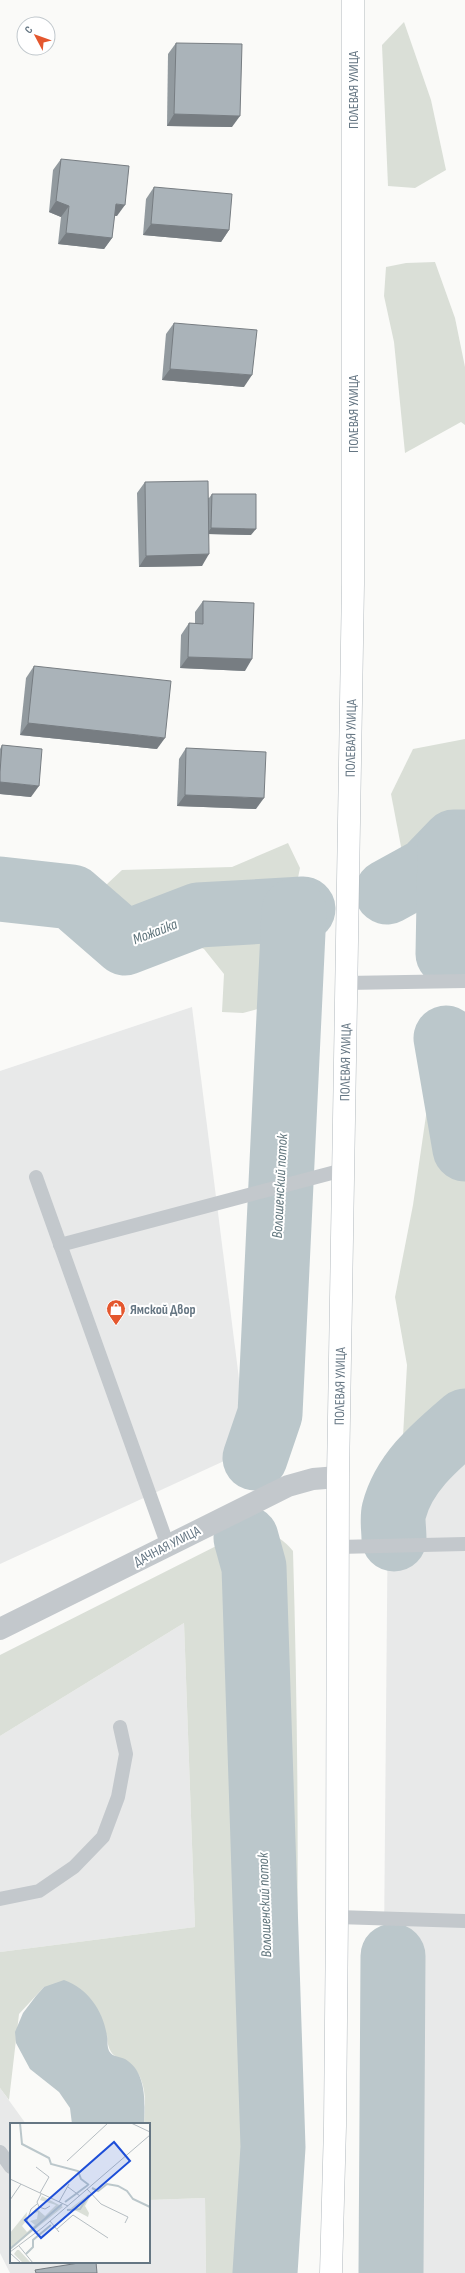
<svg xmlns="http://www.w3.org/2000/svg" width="465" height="2273" font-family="'Sofia Sans Condensed',sans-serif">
<rect width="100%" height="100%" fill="#fafaf8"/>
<g fill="#e8e9e9">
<polygon points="192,1007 248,1450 0,1564 0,1071"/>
<polygon points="465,1461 465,2273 381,2273 388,1497"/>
<polygon points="184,1623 195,1927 0,1952 0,1736"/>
<polygon points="0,2088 26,2124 11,2124 11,2262 149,2262 149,2200 205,2198 206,2273 10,2273 0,2253"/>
</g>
<g fill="#dadfd7">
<polygon points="404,22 431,100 446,170 415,188 388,186 382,45"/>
<polygon points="435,262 455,318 465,367 465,425 461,422 405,453 394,342 384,296 386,267 406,263"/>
<polygon points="465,739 465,832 426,858 403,857 391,794 413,749"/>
<polygon points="288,843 300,868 272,1005 243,1013 222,1012 224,974 204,949 99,900 106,885 122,870 232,867"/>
<polygon points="462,1030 465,1031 465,1462 443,1472 402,1454 407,1365 395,1297 413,1205 436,1047"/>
<path d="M255,1531c17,3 27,6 38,20 7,240 7,482 -6,722h-81l-1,-75 -56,2v-76h-5c1,-17 3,-33 -5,-49 -13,-23 -31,-9 -32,-40l-63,-48 -25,27 -10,86 -9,-12v-136l195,-25 -11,-304 -184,113v-81l244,-123z"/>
</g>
<path fill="#bbc7cb" d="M64,1980c24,9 39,30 43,56 1,4 0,8 1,12 2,9 10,8 17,11 22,13 20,44 19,65h-72l-2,-16 -11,-16 -29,-23 -14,-26 -1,-11 8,-19 13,-17 8,-9z"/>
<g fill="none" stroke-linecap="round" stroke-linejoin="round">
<g stroke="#bbc7cb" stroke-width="65">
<polyline points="0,889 72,897 125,943 198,915 303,909"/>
<polyline points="387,892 427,870 454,842 465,842"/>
<polyline points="448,954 450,847"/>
<polyline points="446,1038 465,1149"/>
<polyline points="255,1458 270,1414 294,911"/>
<polyline points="246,1538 254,1567 273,2147 265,2273"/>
<path d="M394,1539c0,-9 -2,-20 0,-28 10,-39 42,-65 71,-90"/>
<polyline points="391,2273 393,1956"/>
</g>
<defs>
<g id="secondary">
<path id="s1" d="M331,2273l4,-147 2,-209 1,-440 15,-893v-584"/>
</g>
</defs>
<use href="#secondary" stroke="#b3babf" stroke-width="23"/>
<g stroke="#c3c8cc" stroke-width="14">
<polyline points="346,983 465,981"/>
<polyline points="36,1177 168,1546"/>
<polyline points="60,1245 343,1170"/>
<polyline points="338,1547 465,1544"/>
<polyline points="0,1899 39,1891 74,1867 103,1837 118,1797 126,1754 120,1727"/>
<polyline points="337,1917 465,1921"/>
<polyline points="0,2152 11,2167"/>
</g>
<polyline stroke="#c3c8cc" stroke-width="22" points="0,1629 288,1486 313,1479 338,1477"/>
<use href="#secondary" stroke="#fff" stroke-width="22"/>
</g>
<g fill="#929a9f">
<polygon points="176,43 232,127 167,126 168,54"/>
<polygon points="61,159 117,216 114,216 112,238 104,249 58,244 61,217 49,212 53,170"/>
<polygon points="154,187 229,230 221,242 143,235 146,199"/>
<polygon points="174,323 244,387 162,380 166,334"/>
<polygon points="145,482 209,498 212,494 251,535 209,534 202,566 139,567 137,493"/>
<polygon points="203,601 245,671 180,668 181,635 189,623 195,624 195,612"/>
<polygon points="34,666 157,749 20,735 26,678"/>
<polygon points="2,745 31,797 0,794 0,749"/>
<polygon points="186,748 256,809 177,806 179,759"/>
</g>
<g fill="#777d82">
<polygon points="174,114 240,116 232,127 167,126"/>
<polygon points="56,201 69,206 61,217 49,212"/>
<polygon points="116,204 125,205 117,216 108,215"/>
<polygon points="151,224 229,230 221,242 143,235"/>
<polygon points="66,233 112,238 104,249 58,244"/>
<polygon points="170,369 252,375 244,387 162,380"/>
<polygon points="211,528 256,529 251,535 207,534"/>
<polygon points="209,554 202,566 139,567 146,556"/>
<polygon points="188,657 252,659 245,671 180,668"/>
<polygon points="28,723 165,738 157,749 20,735"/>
<polygon points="0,782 39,786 31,797 0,794"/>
<polygon points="185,795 264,798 256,809 177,806"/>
</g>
<g fill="#aab3b9" stroke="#777d82">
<polygon points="176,43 242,44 240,116 174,114"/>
<polygon points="61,159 129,166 125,205 116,204 112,238 66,233 69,206 56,201"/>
<polygon points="154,187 232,194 229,230 151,224"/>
<polygon points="174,323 257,330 252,375 170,369"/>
<polygon points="208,481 209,554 146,556 145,482"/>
<polygon points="212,494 256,494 256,529 211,528"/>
<polygon points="203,601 254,603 252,659 188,657 189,623 203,624"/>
<polygon points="34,666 171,681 165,738 28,723"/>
<polygon points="2,745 42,749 39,786 0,782 0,772"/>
<polygon points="186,748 266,752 264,798 185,795"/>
<polygon points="85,2262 96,2262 97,2273 36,2273 35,2270"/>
</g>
<defs>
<symbol id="shop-pin" viewBox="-11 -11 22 30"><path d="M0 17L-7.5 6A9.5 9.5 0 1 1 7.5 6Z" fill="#e4572e" stroke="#fff"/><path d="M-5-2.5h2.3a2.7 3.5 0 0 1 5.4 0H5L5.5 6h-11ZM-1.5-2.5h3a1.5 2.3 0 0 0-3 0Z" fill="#fff"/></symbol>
</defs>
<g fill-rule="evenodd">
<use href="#shop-pin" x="105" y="1298" width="22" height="30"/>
</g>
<g text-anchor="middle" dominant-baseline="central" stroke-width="4" stroke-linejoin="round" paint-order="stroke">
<g font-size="14" fill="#657683" stroke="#fff">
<text transform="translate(353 90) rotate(-90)">ПОЛЕВАЯ УЛИЦА</text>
<text transform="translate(353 414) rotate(-90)">ПОЛЕВАЯ УЛИЦА</text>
<text stroke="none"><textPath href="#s1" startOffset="1535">ПОЛЕВАЯ УЛИЦА</textPath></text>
<text stroke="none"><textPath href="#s1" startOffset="1211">ПОЛЕВАЯ УЛИЦА</textPath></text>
<text stroke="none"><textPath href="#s1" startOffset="887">ПОЛЕВАЯ УЛИЦА</textPath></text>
<text transform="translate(167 1546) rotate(-27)">ДАЧНАЯ УЛИЦА</text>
</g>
<g font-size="14" font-weight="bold" fill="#657683" stroke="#fff" text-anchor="start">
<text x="130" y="1309">Ямской Двор</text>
</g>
<g font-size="15" font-style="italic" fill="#60757c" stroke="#fff">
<text transform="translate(155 932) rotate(-21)">Можайка</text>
<text transform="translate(280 1186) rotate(-87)">Волошенский поток</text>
<text transform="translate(265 1905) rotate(-92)">Волошенский поток</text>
</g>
</g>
<g transform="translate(10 2123)">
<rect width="140" height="140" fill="#fafaf8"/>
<path d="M78,72l2,2 -5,9 4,7 -1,4 -17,-9zM32,73l21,11 -53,42v-16l17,-21 -1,9 -4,5 5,6 8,-7 -5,-4 7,-2 1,-7 -6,2 4,-6 9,8 11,-11 -16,-5zM7,127h2l12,13h-8l-9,-9z" fill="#dadfd7"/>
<path fill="none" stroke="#bbc7cb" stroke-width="2" d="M10,0l2,21 27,14 2,6 27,7 3,8 8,6M82,65l6,3 9,-7 11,2 9,5 6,8 17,8M55,79l23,-17M57,87l13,-1 9,-14M0,126l52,-45M16,131l7,-7v-7l18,-15"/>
<path fill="none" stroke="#b5bdc2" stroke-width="1" d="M121,0l19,9M57,38l41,-38M26,44l13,10 -9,16M0,56l58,27M58,64l12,9M77,66l14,15 27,13 -3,6M31,71l-4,8 2,5 6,2 5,-3M0,77l11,-16M49,79l10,-18M17,98l4,-12 6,-5M40,98l9,11M47,106l16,-14 35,23M9,123l14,17M0,129l32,-24 108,-93M0,130l11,10"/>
<path fill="#1d4ed8" fill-opacity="0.15" stroke="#1d4ed8" stroke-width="2" d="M104,19l16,19 -89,77 -16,-18z"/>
<rect width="140" height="140" fill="none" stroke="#657683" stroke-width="2"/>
</g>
<g transform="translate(36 36) rotate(311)"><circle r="19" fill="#ffffff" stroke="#c1c8cd"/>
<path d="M0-3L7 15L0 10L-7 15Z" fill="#e4572e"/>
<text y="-6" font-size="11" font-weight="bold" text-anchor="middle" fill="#657683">С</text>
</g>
</svg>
